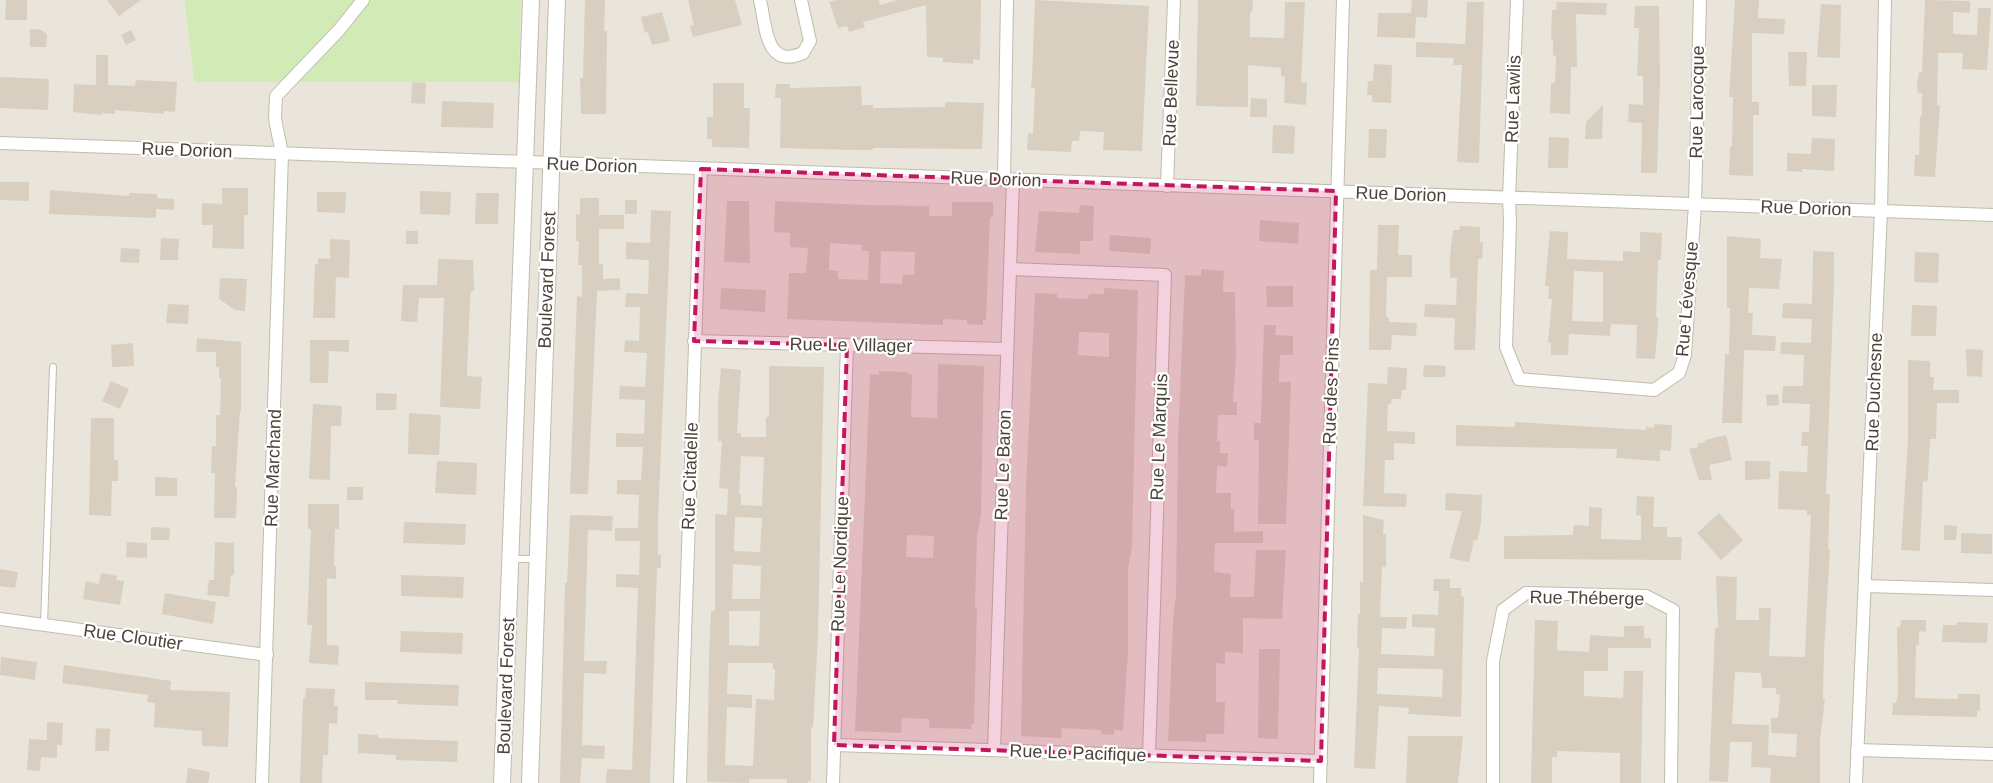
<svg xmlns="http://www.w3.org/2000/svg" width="1993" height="783" font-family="Helvetica,sans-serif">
<rect width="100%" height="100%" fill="#f6f3ec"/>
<polygon fill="#eae5da" points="0,0 184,0 194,82 519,82 521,0 1993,0 1993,783 0,783"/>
<polygon fill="#d2eab5" points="184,0 521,0 519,82 194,82"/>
<g fill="#d8cfc1" fill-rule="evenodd">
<polygon points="6,0 27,0 27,20 5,20"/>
<polygon points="107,0 141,0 119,16"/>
<polygon points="585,0 605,0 604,31 607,31 606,114 581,114 580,78 583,78"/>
<polygon points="688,0 735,0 742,25 693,37 690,26 694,25"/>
<polygon points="836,0 879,0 880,5 897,0 981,0 980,60 973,59 973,64 943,62 943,58 927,57 926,5 863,22 865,27 849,32 847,26 838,28 829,2"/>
<polygon points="1035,0 1149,6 1142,151 1103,150 1104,132 1080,131 1079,141 1072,141 1071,152 1027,150 1028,133 1033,134 1035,88 1031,88 1032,76"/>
<polygon points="1198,0 1253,0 1252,13 1250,12 1250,37 1284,38 1285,2 1305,2 1301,82 1307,83 1306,105 1284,103 1285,77 1281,76 1281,68 1248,65 1248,107 1196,106"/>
<polygon points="1412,0 1428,0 1427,18 1416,17 1415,38 1377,37 1378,13 1411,13"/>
<polygon points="1735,0 1759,0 1758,18 1785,19 1784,34 1752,33 1752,102 1759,102 1759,115 1753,115 1753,176 1729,175 1730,146 1732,147 1733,97 1729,97"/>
<polygon points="1925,0 1970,1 1970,13 1953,12 1953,34 1977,35 1978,8 1991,8 1987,70 1962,69 1963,53 1938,53 1937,105 1940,106 1935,177 1914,176 1915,155 1919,155 1920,116 1922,117 1922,93 1918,93 1917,85 1919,72 1922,72"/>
<polygon points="1467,2 1484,2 1479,163 1457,162 1462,65 1453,65 1454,58 1416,57 1416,42 1465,44"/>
<polygon points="1557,2 1607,3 1606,15 1576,14 1577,67 1571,67 1570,114 1550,113 1551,83 1555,83 1556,56 1553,55 1553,39 1551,39 1552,10 1556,10"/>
<polygon points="1821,4 1841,5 1840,58 1817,57"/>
<polygon points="1635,6 1659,6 1660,79 1657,173 1641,173 1642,123 1628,122 1629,104 1643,105 1643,76 1637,76 1639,28 1634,28"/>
<polygon points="662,12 670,41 652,45 648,32 645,33 641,17"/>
<polygon points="30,29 41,30 47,34 46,47 30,47"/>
<polygon points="131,30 136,40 126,45 121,35"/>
<polygon points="1788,52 1807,52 1806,86 1789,86"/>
<polygon points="96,55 108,55 108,85 135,86 136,80 177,82 175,112 164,111 164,114 115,110 115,114 102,113 102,115 73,112 74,84 96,85"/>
<polygon points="1374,64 1392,65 1391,103 1372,102 1372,95 1367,95 1368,81 1373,81"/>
<polygon points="0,77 49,79 48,110 0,108"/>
<polygon points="412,82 426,83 425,104 411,103"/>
<polygon points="713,83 744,83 744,108 750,108 749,148 712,147 712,139 707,139 707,117 713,117"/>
<polygon points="776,84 790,84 790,88 861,86 862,105 873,105 873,108 945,107 945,102 984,103 982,149 873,148 873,150 853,150 780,148 781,98 775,98"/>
<polygon points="1812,85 1837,85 1836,117 1812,116"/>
<polygon points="1251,98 1267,99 1267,117 1250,117"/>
<polygon points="442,101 494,103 493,128 441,127"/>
<polygon points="1603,105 1602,139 1585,139 1586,122"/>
<polygon points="1273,125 1295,126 1294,154 1272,153"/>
<polygon points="1369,129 1387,129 1386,158 1368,158"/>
<polygon points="1549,137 1569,138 1568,168 1548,168"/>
<polygon points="1812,138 1835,139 1834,171 1802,169 1802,172 1787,171 1787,153 1811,154"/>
<polygon points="0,182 29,182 29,201 0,200"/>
<polygon points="222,188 248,188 248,215 244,215 244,249 212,248 213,225 202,225 202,203 222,204"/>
<polygon points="50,190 129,196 129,193 157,194 157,198 174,199 174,210 156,209 156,218 49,214"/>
<polygon points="420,191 451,192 450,215 420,214"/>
<polygon points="317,192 346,192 345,213 317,212"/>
<polygon points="476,193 499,193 498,224 475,224"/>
<polygon points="580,198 599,198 599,215 624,215 624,229 599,229 599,264 603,264 603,279 620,278 620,290 597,291 588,494 570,494 577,296 582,297 582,265 578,265 579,241 576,241 576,214 580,215"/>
<rect x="625" y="200" width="12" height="14"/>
<polygon points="727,201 749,201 750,263 724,262"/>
<path d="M775,201l89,4 65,1v10h23v-14h41v15h-3l-4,103h-3v5l-16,-1v-4l-24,-1v6l-156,-6 2,-46h17l2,-25 -18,-1v-14l-16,-1zM830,243l32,2v6h7l-1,29 -30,-1v-8l-9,-1zM881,251l34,1 -1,23 -11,-1 -1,10 -22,-1z"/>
<polygon points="1080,205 1094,206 1093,241 1080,241 1080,254 1035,252 1039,211 1079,213"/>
<polygon points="651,210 671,211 658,520 658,555 661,555 661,568 657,568 650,783 606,783 607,769 632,770 638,588 616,587 616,574 639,575 640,541 615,541 615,528 638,528 639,495 617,494 617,480 641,480 643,447 616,447 616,433 644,434 645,400 619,399 620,386 645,387 647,353 624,352 625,340 639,341 640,307 625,307 626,293 648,294 649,260 626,259 626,242 650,243"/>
<polygon points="1260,220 1299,223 1298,244 1259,241"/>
<polygon points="1378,225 1399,225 1398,255 1412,255 1412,277 1387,277 1386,317 1389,317 1389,322 1417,323 1416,336 1392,335 1391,350 1369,350 1370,270 1377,270"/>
<polygon points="1460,226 1480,227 1480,242 1483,242 1482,259 1478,259 1475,350 1454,350 1455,318 1424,317 1425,304 1456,305 1457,278 1450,278 1450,257 1453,230 1459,230"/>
<rect x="406" y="231" width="12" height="13"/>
<path d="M1550,231l18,1 -1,27 56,2v-10l17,1v-20l22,1 -1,27h-3l-2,57h2v9l-3,33 -19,-1 1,-33 -26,-1 -1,12 -41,-2 -1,21h-17v-12l-3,-1 4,-43h-4l1,-13h-4zM1574,271l29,1v50l-31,-1z"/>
<polygon points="1110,235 1151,238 1150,254 1109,251"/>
<polygon points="1727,236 1761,239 1760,258 1782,259 1779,289 1749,288 1748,313 1753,313 1752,335 1776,336 1775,351 1744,350 1742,423 1722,423 1725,354 1729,354 1730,308 1727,308"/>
<polygon points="161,238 179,239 178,260 160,260"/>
<polygon points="330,239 350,240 349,278 336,277 335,318 313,318 315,264 318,264 318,258 330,259"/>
<polygon points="121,248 140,249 139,263 120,262"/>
<path d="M1813,251l21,1v32l-8,210h4l-2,55h2l-6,103 -1,47h2l-5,41v43h-50l1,-15 -20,-1 1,-25h-22l-2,40 -19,-1 6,-153 3,-1 -2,-51 21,1 -1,43h23v-12h12l-2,48 36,1 6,-142h-4v-5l-29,-1 1,-38 28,1 1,-26h-7l1,-14h7l1,-28 -28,-1 1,-17h20l1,-31 -24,-1 1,-12 30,1 1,-24 -30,-1 1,-15 29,1zM1735,672l26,1 1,15h14v6h4l-2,24h-7v15l26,1 -1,23 -28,-2 1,-30 -37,-1z"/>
<polygon points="1915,252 1939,253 1938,283 1914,282"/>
<polygon points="438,259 473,260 474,291 471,291 470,299 467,376 482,377 480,409 440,407 444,298 419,298 417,322 401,321 403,285 437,285"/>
<polygon points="1201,269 1224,271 1223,292 1235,292 1236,357 1233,402 1237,402 1237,415 1218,415 1217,441 1220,441 1220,453 1228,453 1227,466 1217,466 1216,493 1231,493 1231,509 1234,509 1234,532 1263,531 1263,543 1215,543 1214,572 1231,574 1230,597 1254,597 1256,550 1286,550 1282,619 1243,618 1243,653 1225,652 1225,664 1216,663 1216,702 1225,702 1224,734 1206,734 1206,742 1168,741 1173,620 1176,595 1178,439 1185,275 1201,276"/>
<polygon points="220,278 247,279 245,311 235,310 219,299"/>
<polygon points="1266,286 1293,286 1293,307 1267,307"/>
<polygon points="721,288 766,290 765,312 720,309"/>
<path d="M1104,288l34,2 -6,257 -4,22v83l-5,78h-9v5l-13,-1v-4l-39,-2 -1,10 -40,-2 5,-251 9,-192 22,1v4l31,1 1,-5h15zM1079,332l30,1v24l-31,-2z"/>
<polygon points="168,304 189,305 188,324 166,323"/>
<polygon points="1912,305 1937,306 1936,336 1911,336"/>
<polygon points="1264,325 1276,325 1275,335 1293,336 1293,355 1280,355 1279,382 1291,382 1286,524 1258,524 1259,440 1254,440 1254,423 1261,423 1261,417"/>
<polygon points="197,338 241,342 241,411 240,411 235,487 237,487 236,518 214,518 215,473 211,473 212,446 216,446 216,415 220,415 221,378 219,378 219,367 216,367 216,352 196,352"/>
<polygon points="310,340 349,340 349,352 329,351 328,383 310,383"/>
<polygon points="133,343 134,366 112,367 111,345"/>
<polygon points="1966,349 1983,350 1982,377 1967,376"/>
<polygon points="1908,360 1930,361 1930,377 1934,377 1933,390 1959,390 1959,403 1937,403 1936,439 1930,439 1928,478 1927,482 1923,481 1920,551 1901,550 1908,440"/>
<path d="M938,364l46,2 -3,148 -4,23 -2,70 2,1 -3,116h-3v5l-42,-1v-9l-27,-1 -1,15 -46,-2 15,-357 9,1v-4l27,1 6,3 -1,42 26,1zM907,535l27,1 -1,22 -27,-1z"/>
<polygon points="1424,365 1446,366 1445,377 1423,377"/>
<path d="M769,366l55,1 -6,269 -5,92 -2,-1v54h-3v2h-21v-4h-38v4l-42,-1 2,-124 2,-47h4v-97l12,1 1,-26 -9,-1 3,-47h-4v-40l3,-33 20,2 -4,63h4v4h25v-20h3zM741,456l23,1 -2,49 -21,-1v-11h-2zM735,517l27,1 -2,34 -26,-1zM733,564l28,2 -1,33h-28zM729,611h31l-1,35 -30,-1zM728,663h45v6h2l-1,31 -18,-1 -3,67 -28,-1 2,-58 25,1v-13l-25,-1z"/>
<polygon points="1388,367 1407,368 1406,390 1402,390 1401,399 1392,399 1391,404 1388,404 1387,431 1415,432 1415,444 1394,443 1394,460 1385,460 1384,493 1407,494 1406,507 1363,506 1368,383 1387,384"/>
<polygon points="111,381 129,389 120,409 102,401"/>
<polygon points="376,393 397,394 396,410 376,410"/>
<polygon points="1778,394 1779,405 1767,406 1766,395"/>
<polygon points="313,404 342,406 341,426 331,426 330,480 309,479"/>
<polygon points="409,413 441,415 439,455 408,454"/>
<polygon points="91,418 114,418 114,460 118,460 118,481 112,481 111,516 89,515"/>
<polygon points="1515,422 1646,430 1646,427 1654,428 1654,424 1672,425 1671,451 1660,450 1660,461 1616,458 1617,449 1456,446 1456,425 1515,427"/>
<polygon points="1726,435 1732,460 1709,465 1712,480 1699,480 1689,449 1698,447 1697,444 1706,442 1705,440"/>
<polygon points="437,461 477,463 476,495 435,493"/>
<polygon points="1745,461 1770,461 1770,479 1745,480"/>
<polygon points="155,477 177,478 177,496 155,496"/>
<rect x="347" y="487" width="16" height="13"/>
<polygon points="1446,493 1482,495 1481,524 1477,541 1474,540 1469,562 1449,558 1462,511 1445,510"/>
<polygon points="1637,496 1654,497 1653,527 1667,527 1667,537 1682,537 1681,560 1504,559 1504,536 1573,535 1574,525 1589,526 1589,507 1602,508 1601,539 1641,540 1641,516 1636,515"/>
<polygon points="308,504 339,504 339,529 335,529 334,566 336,566 336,579 327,578 327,645 339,646 338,665 309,663 312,625 307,625 311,529 308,529"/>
<polygon points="1719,513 1743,540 1721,560 1697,533"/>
<polygon points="570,515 613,516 612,531 588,530 584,661 607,661 606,674 584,673 582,745 605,746 604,759 582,758 580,783 560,783 565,583 567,583"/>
<path d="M1363,515l21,5 -1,14h3v33h-4l-2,47 2,3h25l-1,12 -24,-1 -1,26 53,2 1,-28 -23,-1v-13l26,1 1,-24h-6l1,-12h16v9h11v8l3,1 -3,120 -53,-3 1,-6 -30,-2 -4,63 -21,-1 5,-120h-2l1,-34h2v-32h3zM1378,668l65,1 -1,28 -65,-3z"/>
<polygon points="404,522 466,524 465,545 403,543"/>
<polygon points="1944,525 1957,526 1956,540 1944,540"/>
<polygon points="151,527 170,528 169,540 151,540"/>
<polygon points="1961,533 1992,534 1992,554 1961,553"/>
<polygon points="127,542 147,543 147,558 126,557"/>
<polygon points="215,542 234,543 234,575 231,575 229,597 207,595 209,580 214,580"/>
<polygon points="0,569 18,572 15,588 0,586"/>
<polygon points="101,573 117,576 116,580 124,581 120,605 83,599 86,581 99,584"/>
<polygon points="401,575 464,577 463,598 401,596"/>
<polygon points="165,593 216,602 213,624 162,614"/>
<polygon points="1535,620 1558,621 1557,650 1589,652 1590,635 1624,637 1624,626 1644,626 1644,638 1651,638 1651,648 1608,648 1608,671 1584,671 1584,696 1623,698 1624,671 1643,671 1641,783 1620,783 1620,753 1557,751 1557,757 1552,757 1552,783 1531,783"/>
<polygon points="1901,620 1926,620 1926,632 1919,631 1919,645 1916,645 1915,698 1958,699 1958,694 1980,694 1980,711 1977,711 1977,717 1892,715 1893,703 1896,703 1898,693 1897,627 1900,627"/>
<polygon points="1957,622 1988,623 1987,643 1942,642 1943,625 1957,625"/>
<polygon points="401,631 463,633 462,654 400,652"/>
<polygon points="1259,649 1280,649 1278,739 1258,738"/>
<polygon points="1,657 37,662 35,680 0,675"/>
<polygon points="64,665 171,681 170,690 230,692 228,747 202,746 202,731 154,727 155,703 147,702 148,695 62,683"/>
<polygon points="365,682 459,685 458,706 397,704 398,700 365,700"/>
<polygon points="306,688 335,689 334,706 338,706 337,724 329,723 328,755 323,755 322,783 300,783 303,698 305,698"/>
<polygon points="47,722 63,723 62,745 57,745 57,758 41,757 40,771 27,770 29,739 47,740"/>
<polygon points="96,728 110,729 109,751 95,751"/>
<polygon points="358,734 378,735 378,738 458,741 457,762 396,760 396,755 358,753"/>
<polygon points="1408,736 1463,736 1458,783 1406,783"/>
<polygon points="188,768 210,772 208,783 186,783"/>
</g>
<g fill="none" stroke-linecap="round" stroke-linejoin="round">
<defs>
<g id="service">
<polyline points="511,559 536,559"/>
<polyline points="44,625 53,367"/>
</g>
<g id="minor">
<path d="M760,0c6,25 5,70 43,53l7,-12 -9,-41"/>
<polyline points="1517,0 1509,198 1510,223 1506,347 1519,379 1654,390 1679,373 1685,355 1695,204 1700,0"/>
<polyline points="0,143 1993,215"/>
<polyline points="1004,180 1007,0"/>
<polyline points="1167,186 1174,0"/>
<polyline points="1010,269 1165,275 1149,755"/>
<polyline points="694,341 1007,349"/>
<polyline points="1866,586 1993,590"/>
<polyline points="0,619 267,655"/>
<polyline points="834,745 1321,761"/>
<polyline points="994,750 1013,180"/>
<polyline points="1857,750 1993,754"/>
<polyline points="262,783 282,154 275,119 276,96 339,30 363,0"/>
<polyline points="680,783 701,169"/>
<polyline points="833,783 847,345"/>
<polyline points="1320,783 1343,0"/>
<polyline points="1493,783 1493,661 1503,610 1526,593 1646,596 1673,610 1671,783"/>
<polyline points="1856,783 1881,211 1885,0"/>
</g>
<g id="tertiary">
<polyline points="502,783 531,0"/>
<polyline points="530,783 557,0"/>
</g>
</defs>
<use href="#service" stroke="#c2bbae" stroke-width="8"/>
<use href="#minor" stroke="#c2bbae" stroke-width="14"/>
<use href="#tertiary" stroke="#c2bbae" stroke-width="18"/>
<use href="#service" stroke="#fff" stroke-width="6"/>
<use href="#minor" stroke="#fff" stroke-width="12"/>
<use href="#tertiary" stroke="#fff" stroke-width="16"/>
</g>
<path fill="#c2185b" fill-opacity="0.2" stroke="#c2185b" stroke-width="4" stroke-dasharray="10 6" stroke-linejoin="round" d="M701,169l635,22 -15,570 -487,-16 13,-400 -153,-4z"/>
<g text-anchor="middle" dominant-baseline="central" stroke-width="4.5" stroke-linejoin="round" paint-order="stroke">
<g font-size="18" fill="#4b4439" stroke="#fff">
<text transform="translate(1171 93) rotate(-88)">Rue Bellevue</text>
<text transform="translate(1513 99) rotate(-88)">Rue Lawlis</text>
<text transform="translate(1697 102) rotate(-89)">Rue Larocque</text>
<text transform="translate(187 150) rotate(2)">Rue Dorion</text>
<text transform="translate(592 165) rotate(2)">Rue Dorion</text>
<text transform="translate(996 179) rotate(2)">Rue Dorion</text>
<text transform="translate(1401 194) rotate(2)">Rue Dorion</text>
<text transform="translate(1806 208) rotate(2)">Rue Dorion</text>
<text transform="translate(547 280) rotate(-88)">Boulevard Forest</text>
<text transform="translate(1687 299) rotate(-85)">Rue Lévesque</text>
<text transform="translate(851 345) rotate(1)">Rue Le Villager</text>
<text transform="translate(1331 391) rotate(-88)">Rue des Pins</text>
<text transform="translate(1874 392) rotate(-88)">Rue Duchesne</text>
<text transform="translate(1159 437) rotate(-88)">Rue Le Marquis</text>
<text transform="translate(1003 465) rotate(-88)">Rue Le Baron</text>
<text transform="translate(273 468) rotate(-88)">Rue Marchand</text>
<text transform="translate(690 476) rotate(-88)">Rue Citadelle</text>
<text transform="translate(840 564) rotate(-88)">Rue Le Nordique</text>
<text transform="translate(1587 598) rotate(1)">Rue Théberge</text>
<text transform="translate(133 637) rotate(8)">Rue Cloutier</text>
<text transform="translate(506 686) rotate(-88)">Boulevard Forest</text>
<text transform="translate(1078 753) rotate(2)">Rue Le Pacifique</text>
</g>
</g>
</svg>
